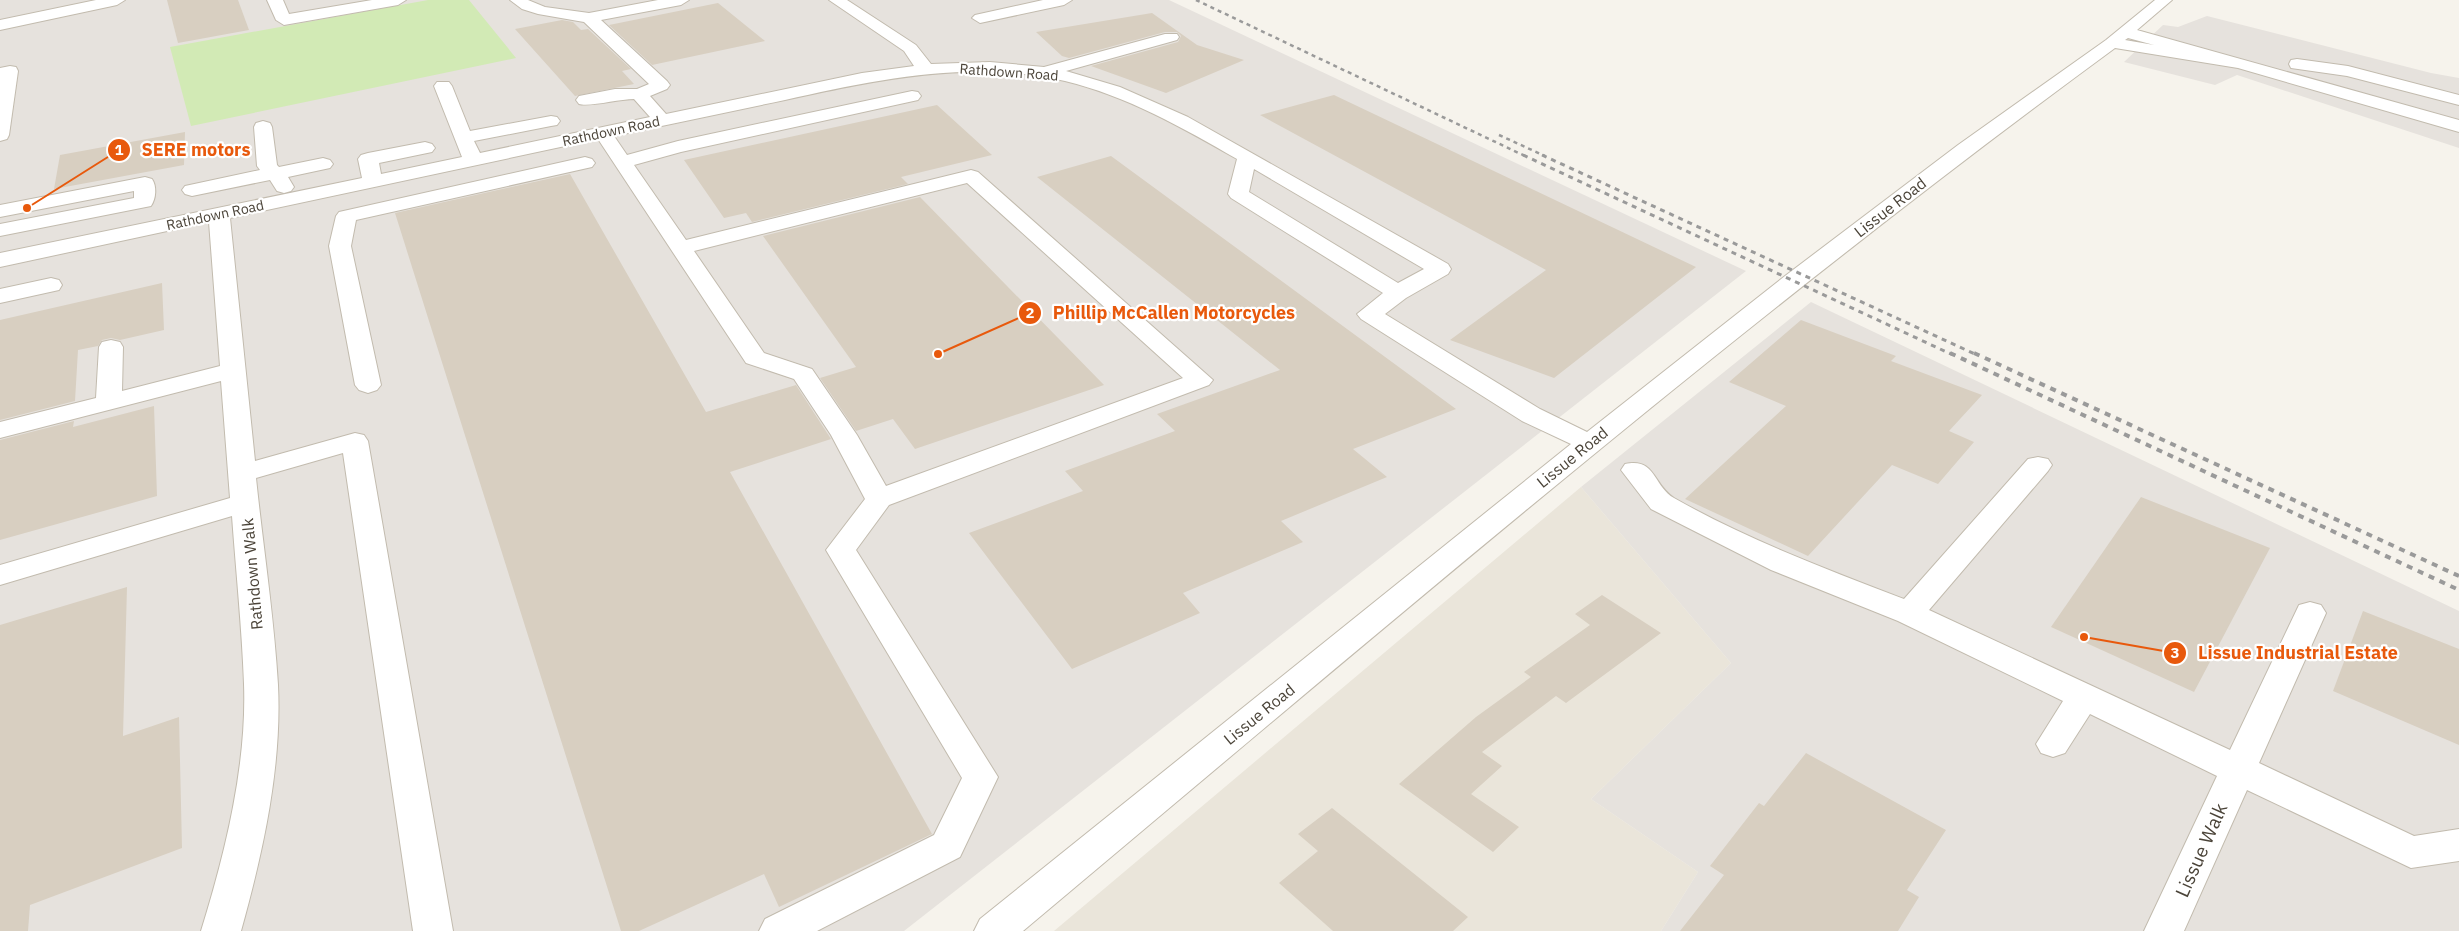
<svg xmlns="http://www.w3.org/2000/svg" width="2459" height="931" font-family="'IBM Plex Sans',sans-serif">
<rect width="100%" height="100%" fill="#f6f3ec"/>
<polygon fill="#eae5da" points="1581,487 1731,663 1591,799 1698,872 1661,931 1054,931"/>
<g fill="#e6e2dd">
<polygon points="0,0 1169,0 1746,271 904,931 0,931"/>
<polygon points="2207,16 2431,73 2459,78 2459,148 2237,75 2215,85 2124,62 2163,25 2178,27"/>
<polygon points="1811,302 2459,611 2459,931 1661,931 1698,872 1591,799 1731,663 1581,487"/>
</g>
<polygon fill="#d2eab5" points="428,0 469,0 516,58 191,126 170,47"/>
<g fill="#d8cfc1">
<polygon points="167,0 238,0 249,30 178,43"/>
<polygon points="718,3 765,41 652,65 609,25"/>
<polygon points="1152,13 1197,45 1244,60 1166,93 1091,66 1178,42 1181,36 1177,32 1165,32 1069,58 1062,56 1036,32"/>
<polygon points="562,20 573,22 581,30 588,29 631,69 622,71 634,84 575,96 515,29"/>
<polygon points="1334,95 1696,267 1554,378 1450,340 1546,270 1260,115"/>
<polygon points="937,105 992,155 901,177 908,184 752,222 746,213 724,218 684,160"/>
<polygon points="185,132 184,165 54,189 60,155"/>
<polygon points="1111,156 1456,409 1353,449 1387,477 1281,521 1303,542 1183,593 1200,613 1072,669 969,533 1083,491 1065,471 1175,431 1157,414 1280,370 1037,177"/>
<polygon points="570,174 706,412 796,385 831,439 730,472 932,834 779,907 764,874 639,931 621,931 395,213"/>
<polygon points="920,197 1104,385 915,449 893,419 856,431 820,378 856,367 763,236"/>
<polygon points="162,283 164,330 120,340 111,338 102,340 98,346 78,350 75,401 0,420 0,320"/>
<polygon points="1801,320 1896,356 1891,361 1982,395 1949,431 1974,442 1938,484 1892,465 1808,556 1685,499 1786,406 1729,382"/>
<polygon points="154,406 157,496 0,540 0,440 74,421 73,427"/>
<polygon points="2141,497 2270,548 2194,692 2051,627"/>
<polygon points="127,587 123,736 179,717 182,848 30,905 28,931 0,931 0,625"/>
<polygon points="1602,595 1661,633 1566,703 1556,696 1482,752 1502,766 1471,794 1519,827 1493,852 1399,784 1476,717 1531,677 1524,672 1590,625 1575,614"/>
<polygon points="2363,611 2459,649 2459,745 2333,691"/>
<polygon points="1806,753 1946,830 1907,890 1919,897 1898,931 1680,931 1724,875 1710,866 1759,803 1764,806"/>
<polygon points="1332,808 1468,917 1453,931 1333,931 1279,883 1318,851 1298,834"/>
</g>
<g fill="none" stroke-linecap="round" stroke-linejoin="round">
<defs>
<g id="minor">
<polygon points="96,0 125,0 117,5 0,30 0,20"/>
<polygon points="267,0 283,0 289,14 372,0 406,0 398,5 284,25 276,20"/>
<path d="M510,0h18l17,7 44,6 69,-13h31l-8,5 -80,15 66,61 3,4 -3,4 -17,7 16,18 196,-41 52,-7 -10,-15 -75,-51h18l69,45 15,19 59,-2 54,5 121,-33h12l2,3 -2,3 -111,31 54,16 68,30 260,147 3,5 -3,5 -42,24 -21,16 155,95 47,23 198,-156 173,-131 148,-105 49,-40h17l-35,30 322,90v12l-221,-64 -123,-20c-378,277 -733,582 -1092,883h-49l6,-12 591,-475 -49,-23 -161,-102 -4,-5 26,-21 -152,-95 -3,-4 9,-35c-54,-31 -110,-63 -172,-78 -93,-22 -189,-1 -280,19 -57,12 -114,24 -171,36l13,19 51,-14 234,-50 6,1 3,4 -3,4 -237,52 -47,13 52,75 285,-70 7,2 235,208 -4,5 -320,120 -33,45 142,227 -38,80 -143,74h-58l6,-12 169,-84 28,-57 -136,-228 39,-51 -34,-64 -37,-56 -48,-16 -148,-224 -368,79 25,243 100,-28 9,2 4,6 85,490h-40l-70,-478 -87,25c7,68 18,138 22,207 4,82 -15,167 -37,246h-40c24,-77 46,-166 43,-247 -2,-56 -8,-112 -12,-168l-232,69v-20l230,-67 -9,-117 -221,57v-16l96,-24 3,-51 3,-5 9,-2 9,2 3,5 -1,44 98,-25 -11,-144 -209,45v-14l362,-75 -4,-19 3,-4 7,-2 57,-11 7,2 3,4 -3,4 -53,11 2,11 81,-17 -28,-71 3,-4h12l3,4 18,45 81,-15 6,1 3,4 -3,4 -6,1 -77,15 6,12 170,-36 -16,-18c-15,0 -44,8 -55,5l-3,-4 3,-4 36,-7h22l12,-5 -65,-62 -46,-8 -16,-5zM2128,38l26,7 -29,-5zM1254,169l170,100 -26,14 -149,-91zM967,183l216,195 -297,108 -29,-51 -45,-66 -48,-16 -70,-102z"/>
<polygon points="1043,0 1072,0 1064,5 980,23 972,18 975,15"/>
<polygon points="2297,59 2348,66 2459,95 2459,105 2347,76 2291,68 2289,64 2291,60"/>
<polygon points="10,66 16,67 18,71 9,135 7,139 0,141 0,68"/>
<polygon points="263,121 270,123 272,127 277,165 279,167 323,158 330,160 333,164 330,168 288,177 294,187 291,191 284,193 277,191 270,180 192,196 185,194 182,190 185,186 260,170 257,166 254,127 256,123"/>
<polygon points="585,157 592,159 595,163 592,167 356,220 351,246 381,385 377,390 368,393 359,390 355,385 329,246 336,216 339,212"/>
<path d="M145,177l7,2c5,7 4,20 -1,27l-151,30v-12l134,-26v-7l-134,26v-12z"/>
<polygon points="51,278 59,280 62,285 59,290 0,303 0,289"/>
<path d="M2038,457l10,2 4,6 -4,6 -119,139 301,140 69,-145 11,-3 11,3 5,8 -67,150 155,73 45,-7v32l-48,7 -164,-78 -63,141h-40l73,-155 -127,-62 -25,39 -12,4 -12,-4 -5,-9 27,-43 -165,-80 -127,-51 -120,-61 -30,-39 4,-6c31,-7 28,22 49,34 72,41 152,71 230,101l124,-140z"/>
</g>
</defs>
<use href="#minor" stroke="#c2bbae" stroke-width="2"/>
<use href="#minor" fill="#fff" fill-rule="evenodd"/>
<g stroke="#9a9a9a" stroke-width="2.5" stroke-dasharray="4 4" stroke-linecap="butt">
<polyline points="1196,0 1525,156"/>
<polyline points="1499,135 1545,156"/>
</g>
<g stroke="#9a9a9a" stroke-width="3" stroke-dasharray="5 5" stroke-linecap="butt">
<polyline points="1523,155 1953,355"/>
<polyline points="1542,155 1977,355"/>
</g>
<g stroke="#9a9a9a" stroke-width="4" stroke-dasharray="6 6" stroke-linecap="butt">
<polyline points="1950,353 2459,590"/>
<polyline points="1974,353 2459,576"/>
</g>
</g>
<g text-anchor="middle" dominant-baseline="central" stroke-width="4.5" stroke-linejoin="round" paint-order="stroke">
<g font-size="14" fill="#4b4439" stroke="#fff">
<text transform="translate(1009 72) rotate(4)">Rathdown Road</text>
<text transform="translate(611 131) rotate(-12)">Rathdown Road</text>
<text transform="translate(215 215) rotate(-12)">Rathdown Road</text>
</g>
<g font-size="16" fill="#4b4439" stroke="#fff">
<text transform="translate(1890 207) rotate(-38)">Lissue Road</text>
<text transform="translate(1572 457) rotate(-39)">Lissue Road</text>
<text transform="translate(252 574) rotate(-95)">Rathdown Walk</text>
<text transform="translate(1259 714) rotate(-39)">Lissue Road</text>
</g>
<g font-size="19" fill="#4b4439" stroke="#fff">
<text transform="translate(2201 850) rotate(-66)">Lissue Walk</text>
</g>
</g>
<path fill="none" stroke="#e8590c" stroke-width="2" d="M27 208L119 150M938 354L1030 313M2084 637L2175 653"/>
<g fill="#e8590c" stroke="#fff" stroke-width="2">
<circle cx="27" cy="208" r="5"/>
<circle cx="938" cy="354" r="5"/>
<circle cx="2084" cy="637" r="5"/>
<circle cx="119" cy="150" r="12"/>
<circle cx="1030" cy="313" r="12"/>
<circle cx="2175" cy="653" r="12"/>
</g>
<g font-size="15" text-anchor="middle" font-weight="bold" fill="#fff">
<text x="119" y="155">1</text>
<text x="1030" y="318">2</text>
<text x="2175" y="658">3</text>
</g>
<g font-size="18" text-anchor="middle" font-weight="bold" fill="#e8590c" stroke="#fff" stroke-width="4.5" stroke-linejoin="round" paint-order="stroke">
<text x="196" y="156">SERE motors</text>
<text x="1174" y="319">Phillip McCallen Motorcycles</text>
<text x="2298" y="659">Lissue Industrial Estate</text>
</g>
</svg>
